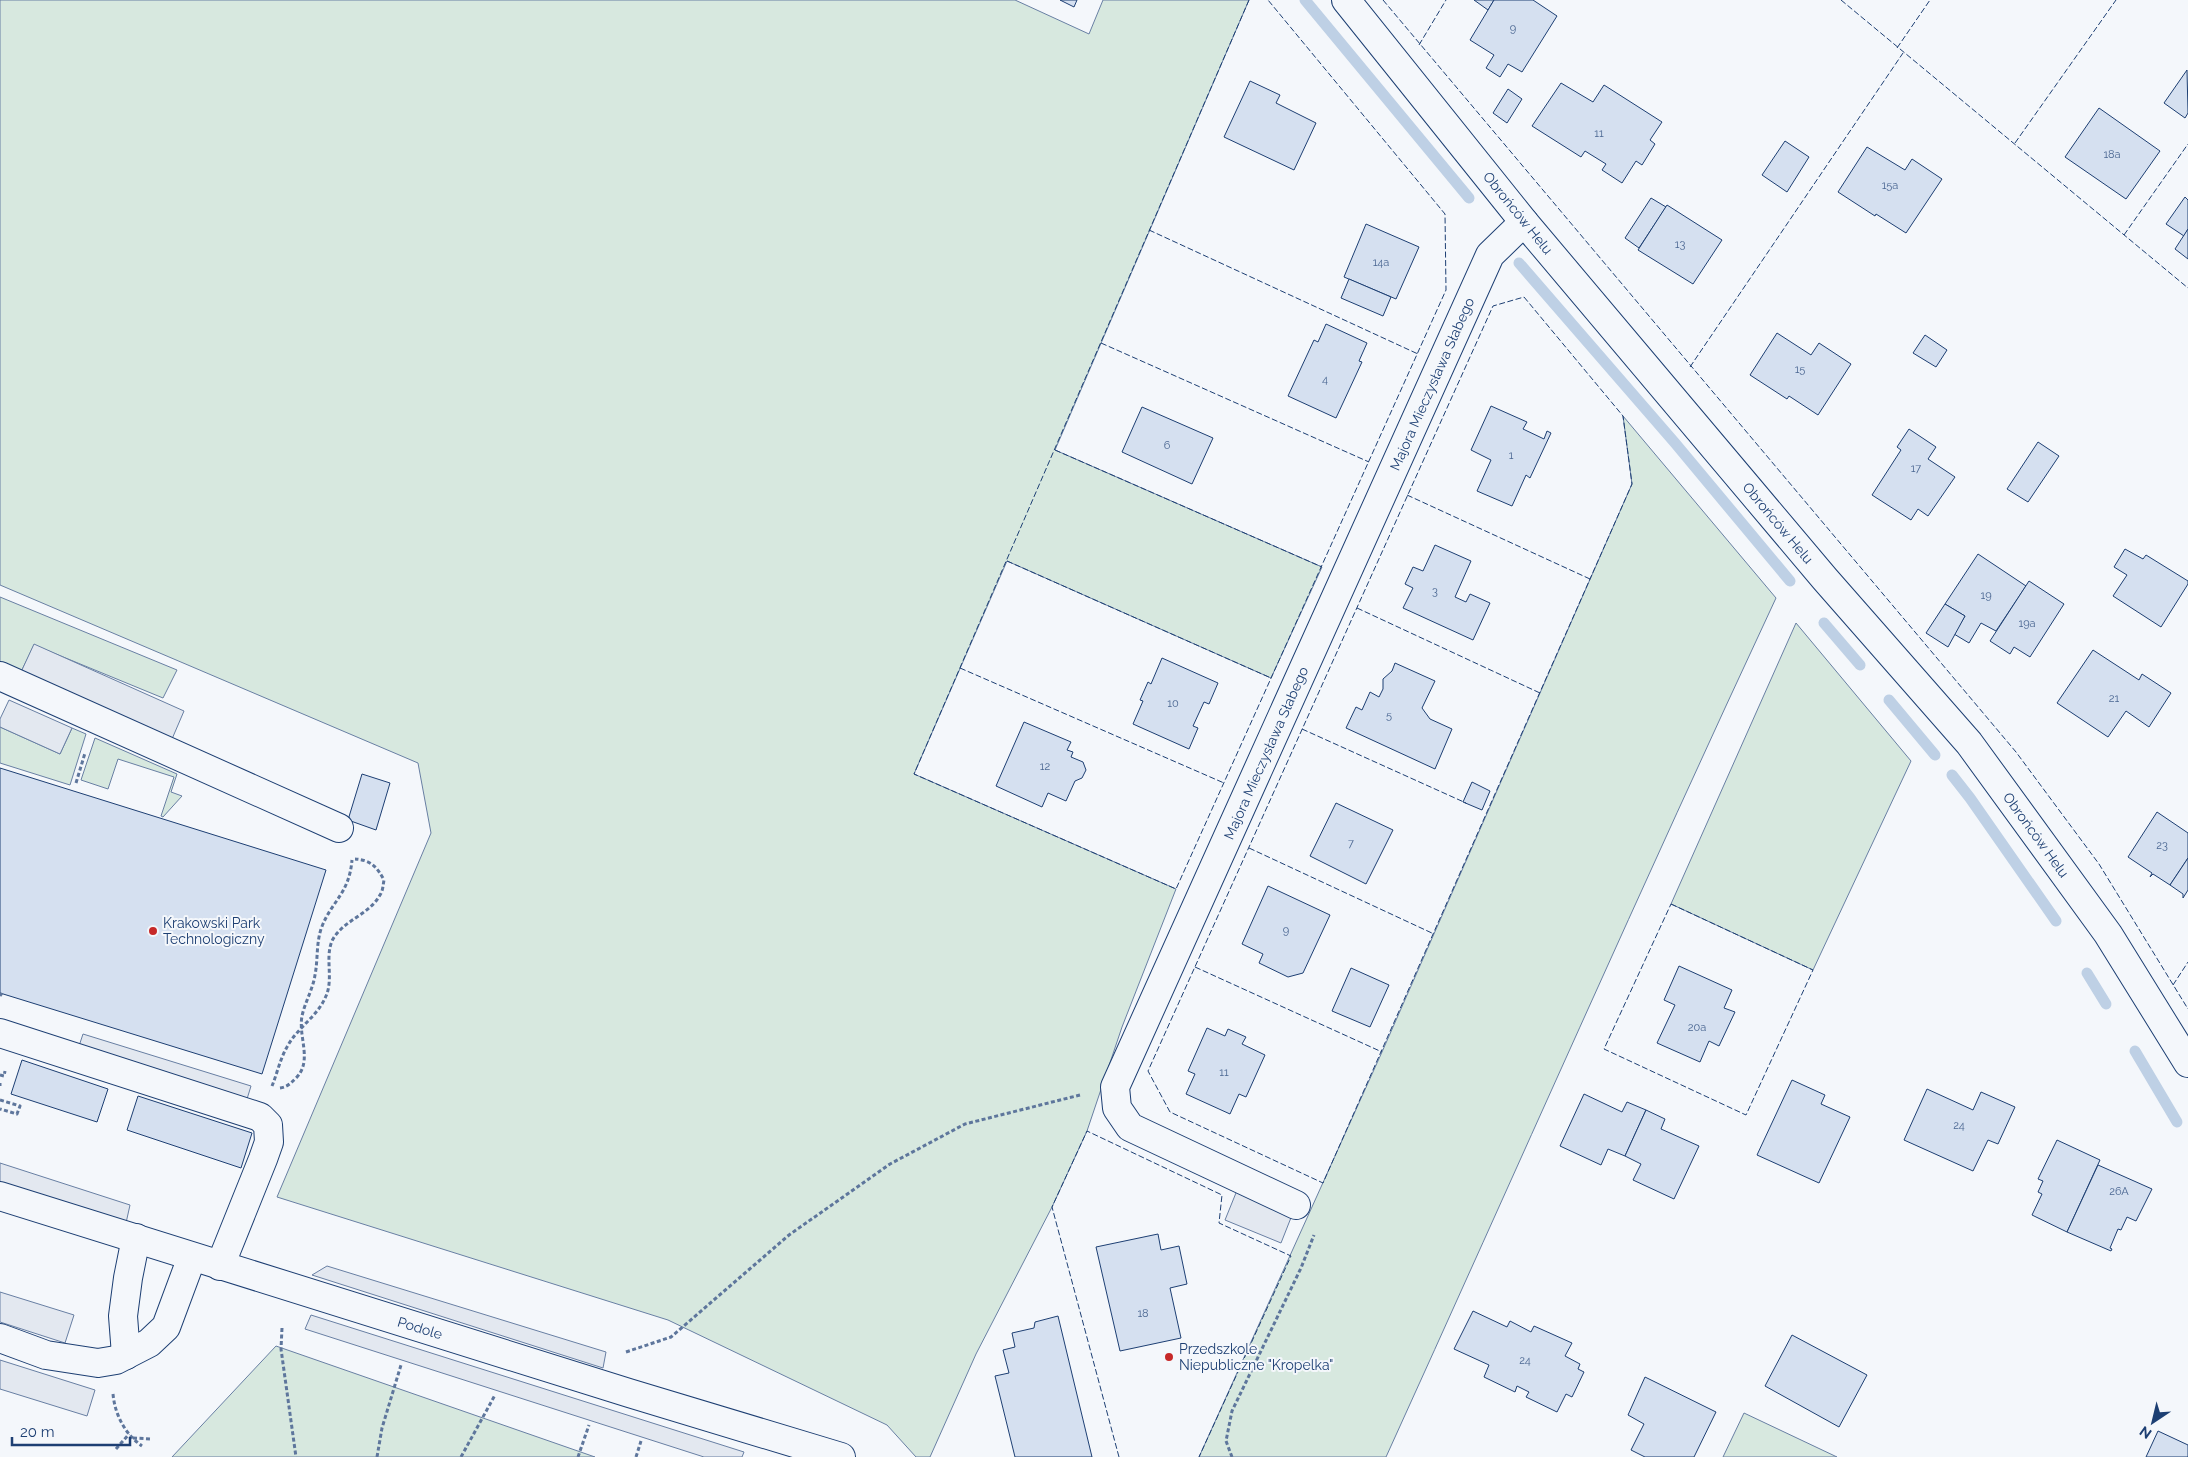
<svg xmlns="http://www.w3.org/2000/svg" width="2188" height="1457" font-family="Raleway,sans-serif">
<rect width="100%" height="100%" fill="#f4f7fb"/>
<g fill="#d7e8df" stroke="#687fa3">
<polygon points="0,0 1015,0 1089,34 1103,0 1249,0 1055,450 1322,567 1271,678 1007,561 914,774 1176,889 1122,1027 1087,1131 1052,1207 976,1354 930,1457 916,1457 887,1425 668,1320 277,1197 431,833 418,763 0,585"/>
<path d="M1623,416l153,182c-133,285 -260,573 -390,859h-187l183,-405 250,-568z"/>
<polygon points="0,597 177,670 163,698 34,645 21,672 0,662"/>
<polygon points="1796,623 1911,761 1813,970 1671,904"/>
<polygon points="0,727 60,754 72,728 86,734 70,785 0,763"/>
<polygon points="95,738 177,774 171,792 182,796 163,817 161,816 174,777 118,759 108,789 81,780"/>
<polygon points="276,1346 595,1457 172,1457"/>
<polygon points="1744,1413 1837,1457 1723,1457"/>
</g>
<g fill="#e3e8f0" stroke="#687fa3">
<polygon points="34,644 184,711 172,739 21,672"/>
<polygon points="9,700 72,728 60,754 0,727 0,719"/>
<polygon points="83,1034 251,1086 247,1099 79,1046"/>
<polygon points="0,1163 130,1205 126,1223 0,1182"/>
<polygon points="1240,1183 1296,1205 1281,1243 1225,1220"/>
<polygon points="327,1266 606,1352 603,1368 312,1275"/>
<polygon points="0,1292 74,1315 65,1343 0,1322"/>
<polygon points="311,1315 744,1452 742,1457 704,1457 305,1329"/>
<polygon points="0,1360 95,1390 87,1416 0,1389"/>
</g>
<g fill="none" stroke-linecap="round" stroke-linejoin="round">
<g stroke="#bed0e5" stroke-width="11">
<polyline points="1305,0 1469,198"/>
<polyline points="1519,263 1675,443 1790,581"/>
<polyline points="1824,623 1860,665"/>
<polyline points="1889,700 1935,755"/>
<polyline points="1952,775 1970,798 2056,921"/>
<polyline points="2087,973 2106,1004"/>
<polyline points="2135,1051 2177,1122"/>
</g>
</g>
<g fill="#d5e0f0" stroke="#1d3f73">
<polygon points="1060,0 1077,0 1074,7"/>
<polygon points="1474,0 1494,0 1488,10"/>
<polygon points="1494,0 1533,0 1557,16 1522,72 1508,64 1500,77 1486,68 1494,55 1470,40"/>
<polygon points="2187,70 2188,113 2185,118 2164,103"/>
<polygon points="1250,81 1280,95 1276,103 1316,123 1294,170 1224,137"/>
<polygon points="1561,83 1593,102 1604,85 1662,122 1650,140 1655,144 1642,165 1636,161 1622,183 1602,170 1606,164 1585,151 1581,157 1532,126"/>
<polygon points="1508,89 1522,99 1507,123 1493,113"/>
<polygon points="2099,108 2160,151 2126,199 2065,157"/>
<polygon points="1785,141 1809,157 1787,192 1762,175"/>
<polygon points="1867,147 1905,170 1912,159 1942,179 1906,233 1876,214 1875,216 1838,192"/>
<polygon points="2185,197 2188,200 2188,229 2184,236 2166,224"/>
<polygon points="1651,198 1666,207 1639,248 1625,238"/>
<polygon points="1667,205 1722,240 1693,284 1638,250"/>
<polygon points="1366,224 1419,247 1396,299 1344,277"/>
<polygon points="2188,229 2188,259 2175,249"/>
<polygon points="1349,279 1391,297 1383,316 1341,298"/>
<polygon points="1326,324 1367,343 1359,361 1362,362 1336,418 1288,396 1314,340 1318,342"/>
<polygon points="1777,333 1811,355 1819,343 1851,364 1818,415 1789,396 1787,399 1750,375"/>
<polygon points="1925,335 1947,350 1936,367 1913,353"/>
<polygon points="1491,406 1527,422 1523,429 1544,439 1547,431 1551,433 1530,478 1526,475 1512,506 1477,491 1491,460 1471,450"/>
<polygon points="1142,407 1213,438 1192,484 1122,452"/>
<polygon points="1909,429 1936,447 1928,459 1955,477 1928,516 1918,509 1911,520 1872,495 1901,450 1897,447"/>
<polygon points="2038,442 2059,456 2028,502 2007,489"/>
<polygon points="1435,545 1471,561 1455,597 1466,602 1470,594 1490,603 1473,640 1403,608 1413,588 1405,584 1413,567 1423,571"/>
<polygon points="2125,549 2143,559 2146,555 2188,581 2188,584 2161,627 2113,596 2127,575 2114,567"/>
<polygon points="1978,554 2026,586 1996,631 1981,623 1969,643 1954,634 1965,616 1945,604"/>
<polygon points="2029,581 2064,604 2030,657 2014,647 2010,654 1990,641"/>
<polygon points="1945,604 1965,616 1948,647 1926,633"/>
<polygon points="2093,650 2139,680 2142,674 2171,693 2149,727 2126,711 2108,737 2057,703"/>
<polygon points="1162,658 1218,683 1209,704 1204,702 1193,726 1198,728 1189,749 1133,724 1143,701 1140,700 1148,682 1151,684"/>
<polygon points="1395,663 1435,681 1422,708 1430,719 1452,729 1435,769 1346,728 1356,707 1362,710 1370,692 1379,697 1383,689 1383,679 1392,671"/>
<polygon points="1024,722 1071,742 1067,750 1073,752 1071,757 1083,762 1086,770 1082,778 1075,781 1066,801 1048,793 1042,807 996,786"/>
<polygon points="0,768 326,870 262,1074 0,993"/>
<polygon points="362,774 390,783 376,830 348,820"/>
<polygon points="1472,782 1490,791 1482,810 1463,802"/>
<polygon points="1336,803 1393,830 1366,884 1310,856"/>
<polygon points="2157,812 2188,833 2188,858 2170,885 2153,874 2150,877 2152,873 2128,857"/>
<polygon points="2188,858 2188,890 2183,898 2183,894 2170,885"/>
<polygon points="1268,886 1330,915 1303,973 1288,977 1259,963 1263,954 1242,944"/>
<polygon points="1679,966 1732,990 1724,1008 1735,1012 1719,1046 1709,1041 1700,1062 1657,1043 1675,1005 1664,1000"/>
<polygon points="1351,968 1389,985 1370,1027 1332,1011"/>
<polygon points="1207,1028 1225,1036 1228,1029 1246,1037 1242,1044 1265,1055 1246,1097 1239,1094 1230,1114 1186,1094 1195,1074 1188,1071"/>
<polygon points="22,1060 108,1089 97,1122 11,1094"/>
<polygon points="1792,1080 1825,1095 1821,1104 1850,1117 1819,1183 1757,1155"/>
<polygon points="1927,1089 1973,1110 1981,1092 2015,1107 1998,1144 1988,1140 1973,1171 1904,1140"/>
<polygon points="1584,1094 1622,1112 1627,1102 1646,1110 1625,1156 1608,1149 1601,1165 1560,1146"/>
<polygon points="138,1096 252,1133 241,1168 127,1130"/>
<polygon points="1646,1110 1665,1119 1661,1129 1699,1146 1674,1199 1633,1180 1641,1164 1625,1156"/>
<polygon points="2057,1140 2100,1160 2067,1232 2032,1215 2042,1194 2038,1192 2043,1181 2038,1179"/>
<polygon points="2098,1165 2152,1189 2136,1221 2127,1217 2121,1230 2118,1229 2110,1248 2112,1249 2111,1251 2067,1232"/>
<polygon points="1158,1234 1161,1250 1179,1246 1187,1284 1170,1288 1181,1338 1120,1351 1096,1247"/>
<polygon points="1473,1311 1507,1327 1510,1321 1531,1332 1534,1326 1572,1343 1565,1356 1580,1364 1578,1369 1584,1372 1572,1397 1566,1394 1557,1412 1526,1397 1529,1392 1517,1386 1515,1392 1484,1377 1489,1365 1454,1349"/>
<polygon points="1058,1316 1092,1457 1015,1457 995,1376 1009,1373 1003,1350 1015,1347 1012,1333 1034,1328 1035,1322"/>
<polygon points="1792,1335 1867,1375 1839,1427 1765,1386"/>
<polygon points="1645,1377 1716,1412 1694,1457 1645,1457 1631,1450 1644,1424 1628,1415"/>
<polygon points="2158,1431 2188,1445 2188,1457 2146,1457"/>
</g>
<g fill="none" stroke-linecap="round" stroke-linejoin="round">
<defs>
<g id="minor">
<polyline points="1346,0 1524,222 1825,579 1969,743 2108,934 2188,1063"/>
<polyline points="0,676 339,828"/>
<polyline points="0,1033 260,1117 268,1125 269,1142 263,1159 220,1266"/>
<polyline points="0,1196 629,1393 841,1457"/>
<polyline points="1296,1205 1130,1127 1117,1108 1115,1087 1490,255 1524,222"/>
<polyline points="0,1338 46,1355 98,1363 116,1360 149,1343 166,1327 192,1257"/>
<polyline points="126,1355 123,1316 128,1278 136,1238"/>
</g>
</defs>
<use href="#minor" stroke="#1d3f73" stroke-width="30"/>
<g stroke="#5e769c" stroke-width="3" stroke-dasharray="4 2.5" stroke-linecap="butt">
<polyline points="76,783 85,753"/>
<polyline points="0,996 2,993"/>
<polyline points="0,1075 4,1076 5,1071"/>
<polyline points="0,1083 0,1086"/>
<path d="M272,1086c5,-12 8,-27 15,-39 10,-19 31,-31 39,-51 8,-18 -2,-40 7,-57 11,-19 37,-25 47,-44 3,-4 3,-10 4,-15 -7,-13 -13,-20 -29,-21"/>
<path d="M280,1088c7,-1 10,-4 16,-10 17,-17 2,-41 6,-62 3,-14 11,-27 13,-41 3,-15 1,-30 6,-46 10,-28 28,-34 31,-69"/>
<polyline points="0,1100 20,1106 17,1114 0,1109"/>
<polyline points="282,1328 281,1349 296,1457"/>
<polyline points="626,1352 671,1337 789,1235 890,1164 965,1124 1080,1095"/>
<path d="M113,1394c2,21 12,40 29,52"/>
<polyline points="133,1438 152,1439"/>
<polyline points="116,1449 129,1434"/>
<polyline points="377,1457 382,1428 401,1365"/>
<polyline points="461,1457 495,1395"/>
<polyline points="578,1457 589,1425"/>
<polyline points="636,1457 641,1441"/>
<polyline points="1232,1457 1226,1441 1232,1411 1301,1268 1314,1235"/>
</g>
<use href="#minor" stroke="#f4f7fb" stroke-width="28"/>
<g stroke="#1d3f73" stroke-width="1" stroke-dasharray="6 2.5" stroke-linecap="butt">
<polyline points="1249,0 914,774 1176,889 1446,290 1445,214 1268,0"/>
<polyline points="1383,0 2016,752 2099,864 2188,1009"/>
<polyline points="1841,0 2188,288"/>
<polyline points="1419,45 1446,0"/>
<polyline points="1897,48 1930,0"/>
<polyline points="2015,143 2116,0"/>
<polyline points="1149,230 1418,354"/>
<polyline points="2124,235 2188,144"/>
<polygon points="1524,297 1623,416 1632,484 1323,1183 1170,1112 1148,1071 1493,306"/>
<polyline points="1101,343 1369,462"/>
<polyline points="1690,367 1903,53"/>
<polyline points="1055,450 1322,567"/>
<polyline points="1407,495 1590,579"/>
<polyline points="1007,561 1271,678"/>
<polyline points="1357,608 1540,693"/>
<polyline points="960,668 1224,783"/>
<polyline points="1302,729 1466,803"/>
<polyline points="1249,848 1434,934"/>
<polygon points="1671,904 1813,970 1746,1115 1604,1049"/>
<polyline points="1195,967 1382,1052"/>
<polyline points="2173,985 2188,962"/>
<polyline points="1119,1457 1052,1207 1087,1131 1222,1195 1219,1223 1291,1256 1199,1457"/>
</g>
</g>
<g fill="#c62828" stroke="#f4f7fb" stroke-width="2">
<circle cx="153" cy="931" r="5"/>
<circle cx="1169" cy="1357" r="5"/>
</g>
<g text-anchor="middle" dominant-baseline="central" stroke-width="4" stroke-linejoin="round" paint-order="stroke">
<g font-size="11" fill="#4b6792">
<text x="1513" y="28">9</text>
<text x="1599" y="133">11</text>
<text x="2112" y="154">18a</text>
<text x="1890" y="185">15a</text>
<text x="1680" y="244">13</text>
<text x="1381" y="262">14a</text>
<text x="1800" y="369">15</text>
<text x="1325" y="379">4</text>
<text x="1167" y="445">6</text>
<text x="1511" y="455">1</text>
<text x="1916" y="468">17</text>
<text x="1435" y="591">3</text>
<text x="1986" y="595">19</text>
<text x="2027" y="623">19a</text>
<text x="2114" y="698">21</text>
<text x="1173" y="703">10</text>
<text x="1389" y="715">5</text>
<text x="1045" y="766">12</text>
<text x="1351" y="843">7</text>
<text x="2162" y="845">23</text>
<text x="1286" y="930">9</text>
<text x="1697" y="1027">20a</text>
<text x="1224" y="1072">11</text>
<text x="1959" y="1125">24</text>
<text x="2119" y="1191">26A</text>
<text x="1143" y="1313">18</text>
<text x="1525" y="1360">24</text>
</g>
<g font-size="14" fill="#1d3f73" stroke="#f4f7fb">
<text transform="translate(1518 213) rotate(51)">Obrońców Helu</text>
<text transform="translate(1432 384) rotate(-66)">Majora Mieczysława Słabego</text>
<text transform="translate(1778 523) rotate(50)">Obrońców Helu</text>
<text transform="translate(1266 753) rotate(-66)">Majora Mieczysława Słabego</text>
<text transform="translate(2036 835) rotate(54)">Obrońców Helu</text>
<text transform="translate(420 1328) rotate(17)">Podole</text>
</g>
<g font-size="14" fill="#1d3f73" stroke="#f4f7fb" text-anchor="start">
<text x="163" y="923">Krakowski Park<tspan x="163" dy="16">Technologiczny</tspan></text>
<text x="1179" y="1349">Przedszkole<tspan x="1179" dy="16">Niepubliczne "Kropelka"</tspan></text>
</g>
</g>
<g transform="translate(2153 1422) rotate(215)" stroke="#f4f7fb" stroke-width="4" paint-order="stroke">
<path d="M0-4L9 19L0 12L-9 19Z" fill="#1d3f73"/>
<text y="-8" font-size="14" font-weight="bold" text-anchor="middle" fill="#1d3f73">N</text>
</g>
<path d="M12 1437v8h118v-8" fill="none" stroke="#1d3f73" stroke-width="2.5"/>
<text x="20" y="1437" font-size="15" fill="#1d3f73" stroke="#f4f7fb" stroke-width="4" paint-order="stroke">20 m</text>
</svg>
